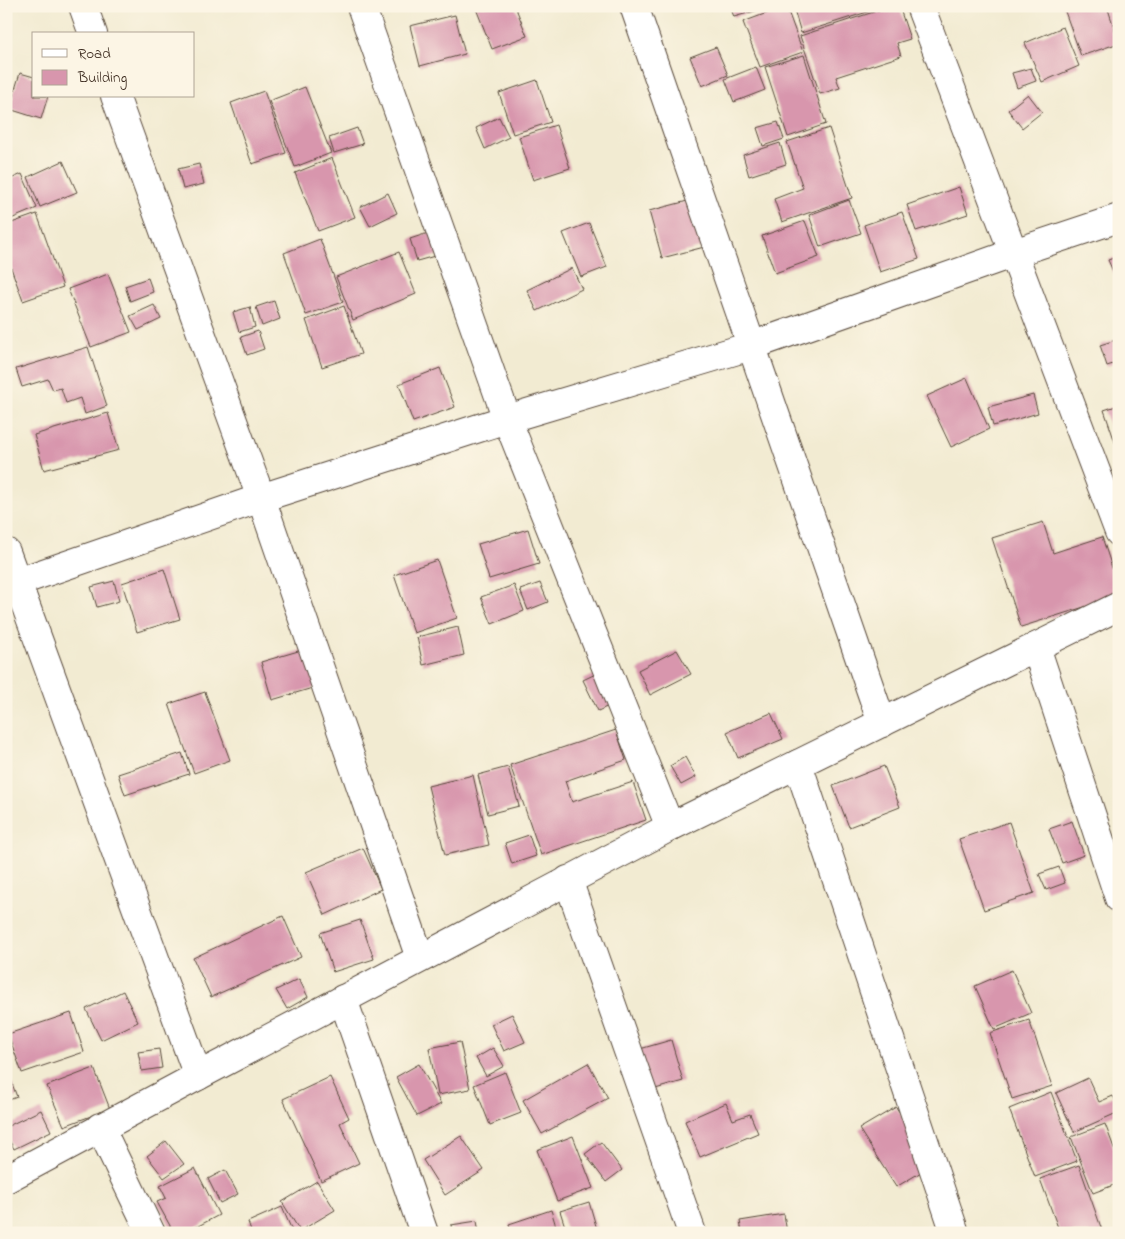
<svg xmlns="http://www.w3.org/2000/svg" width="1125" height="1239" font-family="'Indie Flower',sans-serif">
<rect width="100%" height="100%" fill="#fcf5e5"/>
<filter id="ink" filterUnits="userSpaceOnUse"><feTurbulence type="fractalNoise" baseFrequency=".02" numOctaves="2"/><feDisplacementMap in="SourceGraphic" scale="10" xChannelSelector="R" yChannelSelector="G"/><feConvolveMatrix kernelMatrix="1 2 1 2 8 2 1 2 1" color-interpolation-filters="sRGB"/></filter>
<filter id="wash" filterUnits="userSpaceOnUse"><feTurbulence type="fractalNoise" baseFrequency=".0096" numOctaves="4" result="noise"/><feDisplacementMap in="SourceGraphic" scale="20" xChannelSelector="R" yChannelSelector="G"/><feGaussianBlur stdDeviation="1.12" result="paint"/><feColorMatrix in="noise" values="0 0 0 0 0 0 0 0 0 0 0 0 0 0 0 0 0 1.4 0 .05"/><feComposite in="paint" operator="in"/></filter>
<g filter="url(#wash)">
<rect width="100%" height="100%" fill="#f2ebd2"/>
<g id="blocks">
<g fill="#d896ad">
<polygon points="475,6 515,6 527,36 492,49"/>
<polygon points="730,6 769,6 769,7 734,17"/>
<polygon points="786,6 803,52 760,67 743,22"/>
<polygon points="793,6 883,6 883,7 801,33"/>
<polygon points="892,6 899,6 910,39 897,43 901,56 836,77 840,88 820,94 800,36"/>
<polygon points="1063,6 1107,6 1119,43 1081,56"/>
<polygon points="455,15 465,54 420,66 410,26"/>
<polygon points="1063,27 1079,66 1042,82 1025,43"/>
<polygon points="716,47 728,75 702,86 690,57"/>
<polygon points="804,55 826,124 788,137 765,67"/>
<polygon points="756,67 765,90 734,102 725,79"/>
<polygon points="1031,68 1036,81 1017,88 1012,73"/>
<polygon points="20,73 34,77 34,96 48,96 41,119 9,109"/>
<polygon points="537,80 551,122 513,134 499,93"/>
<polygon points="305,87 331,153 295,167 269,101"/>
<polygon points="264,91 286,153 252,164 231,103"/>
<polygon points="1028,94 1042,112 1022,128 1008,110"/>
<polygon points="499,117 509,137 485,149 476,128"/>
<polygon points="778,122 784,139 763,146 757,128"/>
<polygon points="556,125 570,168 533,180 519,137"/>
<polygon points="357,128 363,144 334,153 329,138"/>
<polygon points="829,128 852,198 782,222 774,199 803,188 787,142"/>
<polygon points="780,143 786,164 749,176 743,155"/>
<polygon points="332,158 355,217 318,231 295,173"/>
<polygon points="63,161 77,192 40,207 28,177"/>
<polygon points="199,164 204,184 183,189 178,169"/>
<polygon points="22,174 37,208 6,221 6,181"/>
<polygon points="959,187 968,214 916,231 907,205"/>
<polygon points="388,193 397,213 370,226 360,207"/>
<polygon points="699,198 712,245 662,258 649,211"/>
<polygon points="849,200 861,233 820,247 809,215"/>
<polygon points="902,212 919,259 880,272 864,225"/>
<polygon points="37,214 63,287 23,301 6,254 6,225"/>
<polygon points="805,221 819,257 775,273 762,236"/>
<polygon points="589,223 607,267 581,277 563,233"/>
<polygon points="434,231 442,254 417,261 410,239"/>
<polygon points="320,239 343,302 306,315 284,253"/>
<polygon points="399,252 416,294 353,320 336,277"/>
<polygon points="1119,256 1119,285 1108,260"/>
<polygon points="572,268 582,289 537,311 527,290"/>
<polygon points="108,274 131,332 91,347 68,289"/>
<polygon points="148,278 153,292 130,301 125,286"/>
<polygon points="274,301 280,319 262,326 256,307"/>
<polygon points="154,305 161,319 138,330 130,316"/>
<polygon points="344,306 361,354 322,367 306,320"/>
<polygon points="250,307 255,327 239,332 233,312"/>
<polygon points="258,331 264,349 247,355 241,337"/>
<polygon points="1119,339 1119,362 1107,366 1100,345"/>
<polygon points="88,347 107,406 85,414 80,398 66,403 61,388 53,390 48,379 22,387 16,369"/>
<polygon points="440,368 455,407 413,422 399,384"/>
<polygon points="967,378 989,429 951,447 927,396"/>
<polygon points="1033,395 1038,413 993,426 988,407"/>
<polygon points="1119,405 1119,444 1116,445 1104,410"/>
<polygon points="108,413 119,450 44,470 34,435"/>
<polygon points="1043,522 1053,553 1102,537 1119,589 1119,596 1021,627 992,538"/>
<polygon points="528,529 539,564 489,579 478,544"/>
<polygon points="437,560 457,618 414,633 394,575"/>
<polygon points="164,569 180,619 137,632 122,583"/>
<polygon points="114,581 119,601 97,607 91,587"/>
<polygon points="540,583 548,602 528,610 520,590"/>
<polygon points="514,585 524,611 492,624 481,597"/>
<polygon points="458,627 464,655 423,665 417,637"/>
<polygon points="305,649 316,687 272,700 261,662"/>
<polygon points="677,650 691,674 650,695 638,670"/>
<polygon points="606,669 621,700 598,711 583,680"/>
<polygon points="205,692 230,760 194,773 169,704"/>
<polygon points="771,713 783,739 738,758 727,732"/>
<polygon points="616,730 626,760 565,781 572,802 633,782 646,820 541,855 510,765"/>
<polygon points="182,753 189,774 125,795 118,774"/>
<polygon points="685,757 696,777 681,785 670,766"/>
<polygon points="884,766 900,807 849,827 833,786"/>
<polygon points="508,767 519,806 488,814 478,775"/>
<polygon points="473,775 489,845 445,855 428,786"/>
<polygon points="1072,821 1084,855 1062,863 1049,829"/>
<polygon points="1009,822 1034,893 984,910 959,839"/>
<polygon points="529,835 536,856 512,864 505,843"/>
<polygon points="363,848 381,889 325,915 306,872"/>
<polygon points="1059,867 1065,883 1046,890 1039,874"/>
<polygon points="283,916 301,957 211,997 193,958"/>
<polygon points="360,920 374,959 333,972 320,933"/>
<polygon points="1012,970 1031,1013 994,1029 975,986"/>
<polygon points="299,979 308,997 287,1009 276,990"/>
<polygon points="123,991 138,1022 101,1040 86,1009"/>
<polygon points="71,1013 84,1052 22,1073 8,1034"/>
<polygon points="512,1014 525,1042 504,1051 491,1024"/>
<polygon points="1029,1020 1052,1086 1012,1099 990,1033"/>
<polygon points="671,1040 683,1081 638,1094 626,1053"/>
<polygon points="460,1042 470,1089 438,1095 429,1048"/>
<polygon points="493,1048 504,1066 486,1076 476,1058"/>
<polygon points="159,1049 162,1068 142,1071 138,1052"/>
<polygon points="588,1063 608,1098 542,1134 523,1100"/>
<polygon points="419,1064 441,1104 417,1116 396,1077"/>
<polygon points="6,1067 17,1097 6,1101"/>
<polygon points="94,1068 110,1109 64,1126 47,1086"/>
<polygon points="505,1072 521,1113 490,1125 474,1085"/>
<polygon points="330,1077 349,1118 340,1123 359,1163 321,1181 283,1099"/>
<polygon points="1088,1078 1099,1102 1113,1096 1119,1107 1119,1112 1074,1132 1056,1093"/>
<polygon points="1051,1092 1077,1161 1035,1177 1009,1109"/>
<polygon points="726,1103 733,1120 750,1114 758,1133 700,1157 685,1121"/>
<polygon points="896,1107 933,1165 896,1187 859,1129"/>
<polygon points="41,1110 51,1131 14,1149 6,1134 6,1127"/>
<polygon points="1105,1124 1117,1156 1119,1155 1119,1183 1093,1193 1071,1137"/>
<polygon points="461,1136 484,1170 445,1195 423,1160"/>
<polygon points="573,1136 593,1188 557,1201 537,1150"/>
<polygon points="166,1141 184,1164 164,1178 147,1156"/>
<polygon points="601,1142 622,1170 606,1182 585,1154"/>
<polygon points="1079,1165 1103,1233 1060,1233 1040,1179"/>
<polygon points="195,1168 219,1215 185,1233 174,1233 157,1202 166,1198 160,1186"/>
<polygon points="225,1170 238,1194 220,1203 208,1179"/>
<polygon points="317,1181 335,1210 300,1231 282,1202"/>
<polygon points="589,1202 598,1233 567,1233 560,1211"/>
<polygon points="282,1207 293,1233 252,1233 248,1222"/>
<polygon points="551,1210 558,1233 511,1233 509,1224"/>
<polygon points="784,1214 787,1233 742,1233 740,1221"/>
<polygon points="477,1221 479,1233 452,1233 451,1225"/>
</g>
</g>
</g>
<g filter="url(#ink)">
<use href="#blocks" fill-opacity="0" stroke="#564739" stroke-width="1"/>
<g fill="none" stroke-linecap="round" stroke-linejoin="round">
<defs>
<g id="minor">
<polyline points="83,6 93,34"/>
<polyline points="361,6 507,419 670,827"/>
<polyline points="634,6 882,723"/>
<polyline points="920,6 1119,532"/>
<polyline points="115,96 261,498 420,958"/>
<polyline points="6,552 198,1076"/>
<polyline points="6,586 261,498 507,419 751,346 1014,253 1119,218"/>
<polyline points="1036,647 1119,898"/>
<polyline points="798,764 955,1233"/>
<polyline points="568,880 692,1233"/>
<polyline points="343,999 424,1233"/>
<polyline points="100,1127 151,1233"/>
<polyline points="6,1179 198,1076 670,827 1119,606"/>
</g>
</defs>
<use href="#minor" stroke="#564739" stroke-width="30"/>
<use href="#minor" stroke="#fff" stroke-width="28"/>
</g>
</g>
<rect width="1125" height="1239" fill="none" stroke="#fcf5e5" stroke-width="25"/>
<rect x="32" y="32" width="162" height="65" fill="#fcf5e5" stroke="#afa495"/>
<rect x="42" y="49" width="25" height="8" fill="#ffffff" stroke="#afa495"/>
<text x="78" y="58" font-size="15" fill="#3b2a1e">Road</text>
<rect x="42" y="70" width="25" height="15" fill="#d896ad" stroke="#afa495"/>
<text x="78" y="82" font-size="15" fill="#3b2a1e">Building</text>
</svg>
